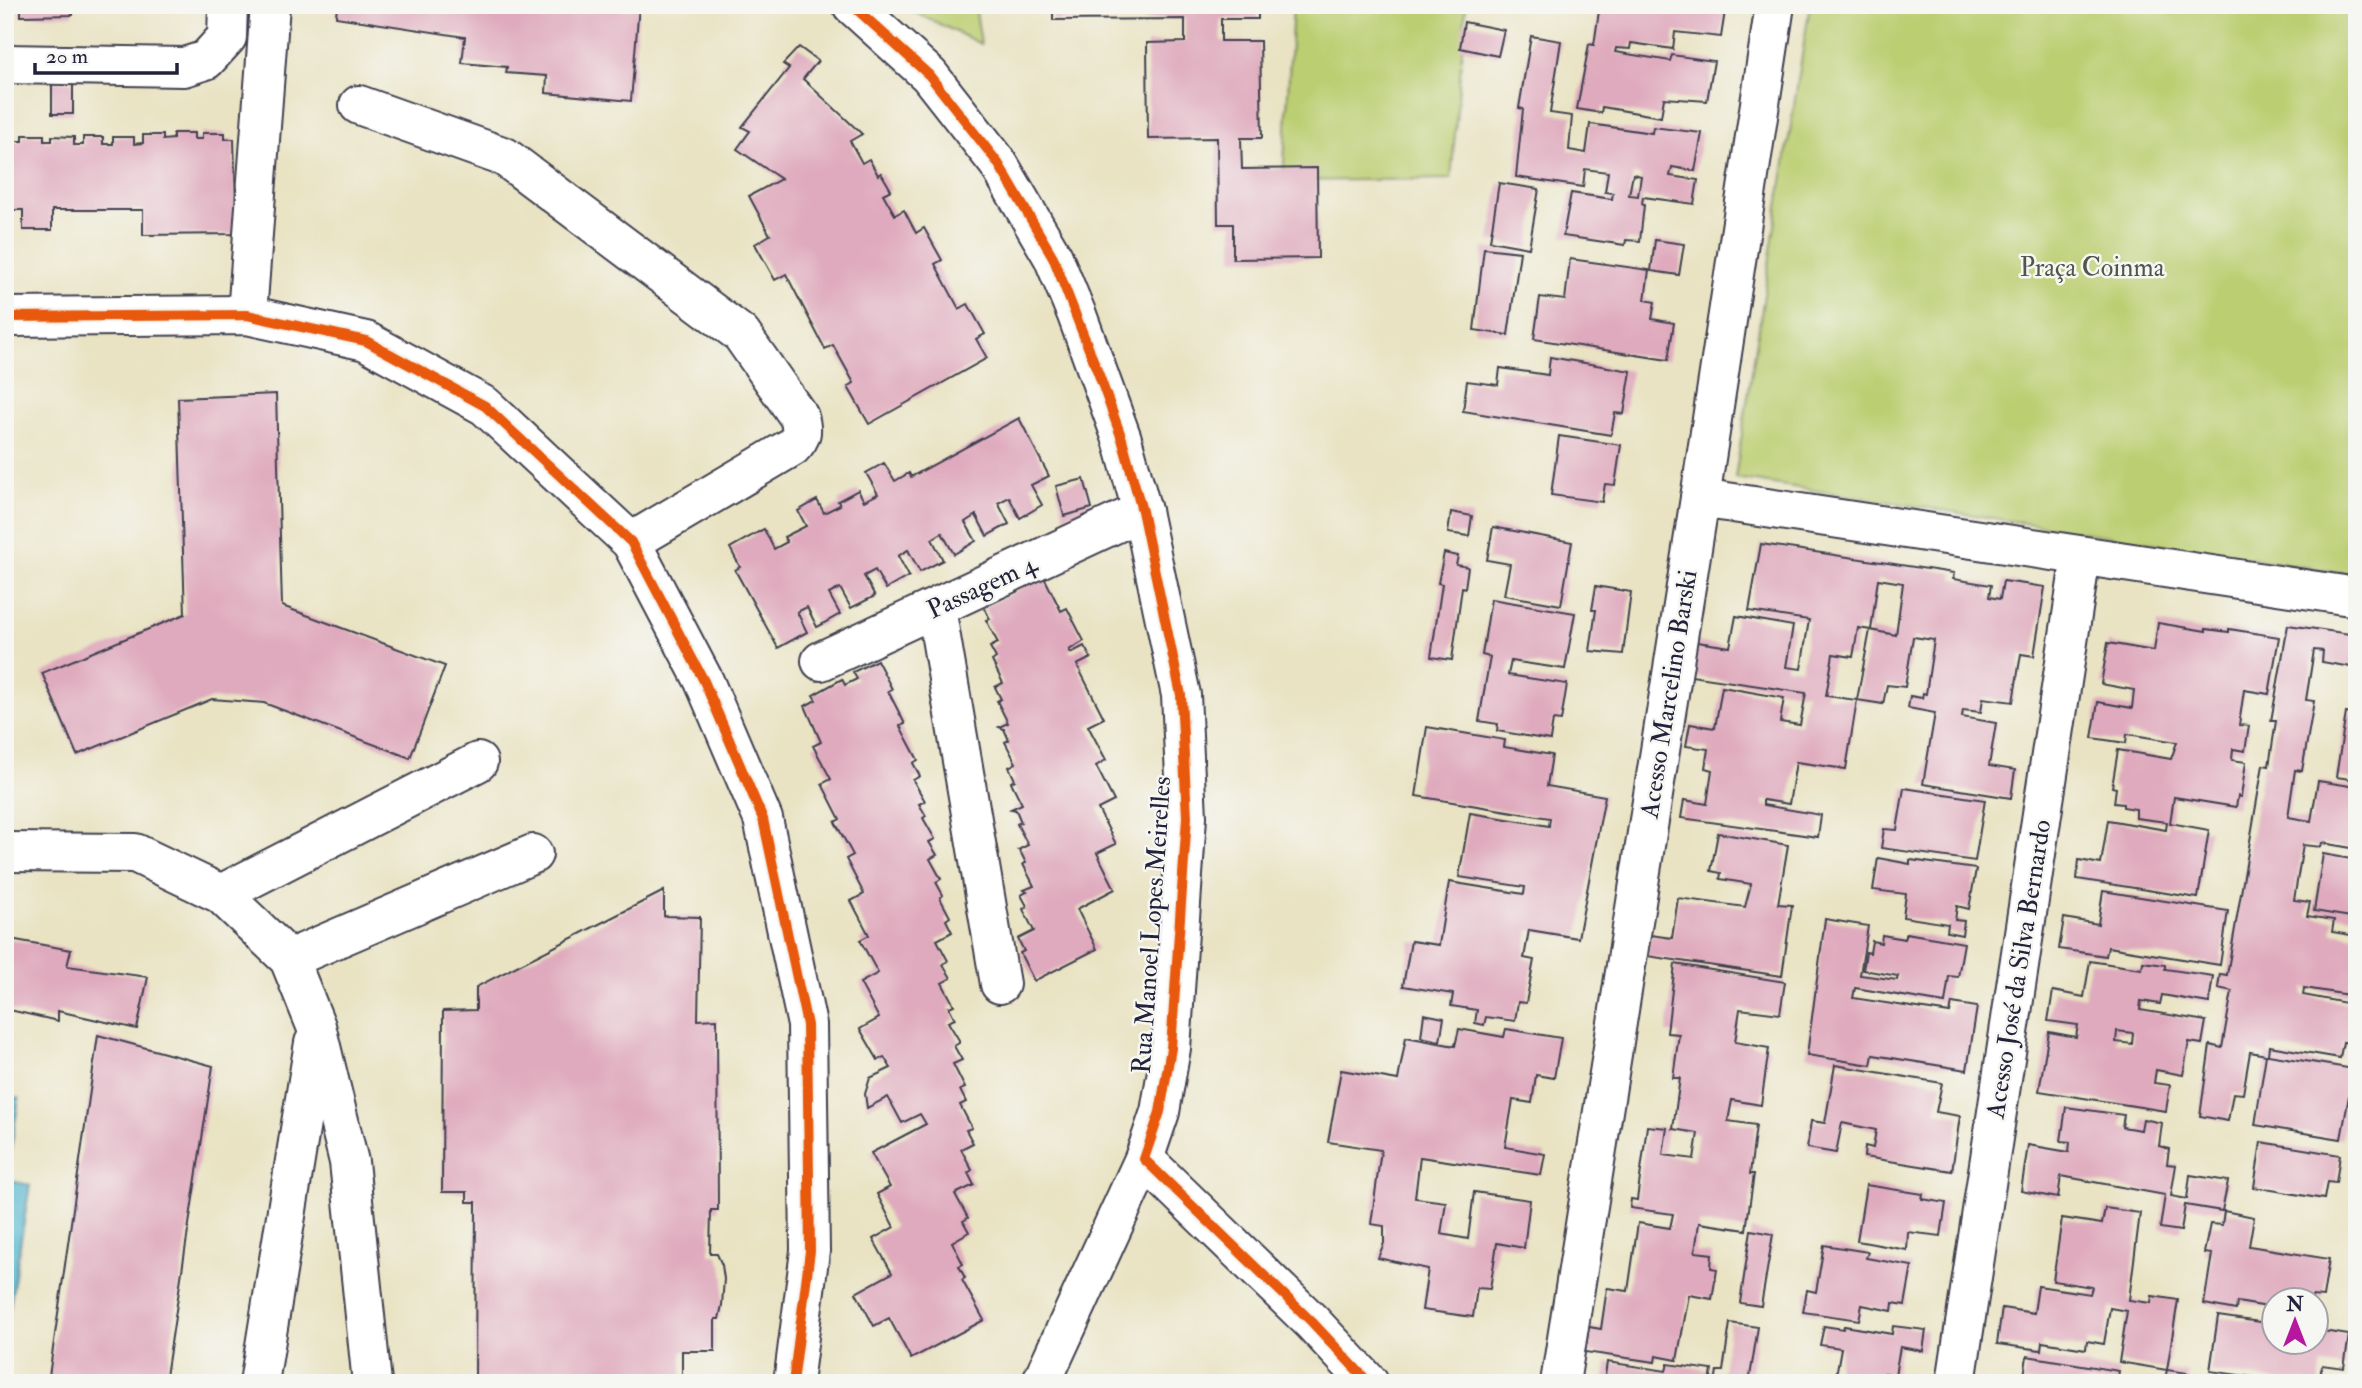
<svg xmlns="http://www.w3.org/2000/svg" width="2362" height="1388" font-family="'IM FELL Double Pica',serif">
<rect width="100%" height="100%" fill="#f6f6f2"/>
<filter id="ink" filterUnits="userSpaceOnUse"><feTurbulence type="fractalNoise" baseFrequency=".0143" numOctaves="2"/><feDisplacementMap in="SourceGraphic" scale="14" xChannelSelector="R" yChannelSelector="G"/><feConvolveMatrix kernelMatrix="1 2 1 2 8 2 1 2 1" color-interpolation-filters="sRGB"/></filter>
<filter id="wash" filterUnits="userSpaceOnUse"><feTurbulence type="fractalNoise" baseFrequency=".00686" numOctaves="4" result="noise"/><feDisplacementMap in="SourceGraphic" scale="28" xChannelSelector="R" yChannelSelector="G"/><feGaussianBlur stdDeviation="1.57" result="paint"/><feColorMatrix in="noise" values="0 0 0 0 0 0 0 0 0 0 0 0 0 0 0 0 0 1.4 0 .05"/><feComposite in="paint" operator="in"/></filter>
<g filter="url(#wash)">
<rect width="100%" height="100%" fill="#e9e3c3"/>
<g fill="#bbce71" stroke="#6e7856" stroke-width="2">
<polygon points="900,5 975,5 981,44"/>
<polygon points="1293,5 1466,5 1451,179 1283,181"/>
<polygon points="1810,5 2357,5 2357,575 1735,478"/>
</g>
<polygon fill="#4fb4ce" stroke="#386b84" stroke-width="2" points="5,1095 19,1098 6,1180 30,1185 7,1325 5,1324"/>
<g id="blocks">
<g fill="#dfaabd" fill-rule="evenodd">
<polygon points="21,5 73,5 73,15 21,16"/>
<polygon points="337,5 639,5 631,101 546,93 547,76 506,73 507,67 462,63 465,37 336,17"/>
<polygon points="1053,5 1258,5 1258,19 1221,19 1221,41 1260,41 1262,138 1241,138 1242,169 1317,168 1318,258 1233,259 1233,224 1218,224 1217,138 1148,139 1147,43 1185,42 1185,19 1053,20"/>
<polygon points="1610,5 1726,5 1721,37 1675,32 1673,49 1631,43 1630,49 1616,48 1615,52 1670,61 1672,55 1714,61 1707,101 1664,98 1661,117 1602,107 1601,113 1577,109 1589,44 1594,45 1599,11 1609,12"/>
<polygon points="1464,22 1504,30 1498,56 1460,48"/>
<path d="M1531,36l30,5 -11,72 22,3 -3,34 17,3 4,-29 62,9 1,-6 49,6 -7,38 -23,-4 -2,9 28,4 -4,24 -51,-7 -1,7 2,1 -4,36 -14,-1 -1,5 -62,-9 8,-43 41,6 1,-6 -8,-1 3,-20 -23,-3 -2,18 -67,-10 7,-68 -4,-1zM1633,174l8,2 -3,20 -9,-1z"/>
<polygon points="799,47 818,61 803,79 862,134 850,141 862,163 869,159 878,175 881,173 891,190 883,194 895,215 904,210 916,233 924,228 942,260 935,264 959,309 968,304 985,334 976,339 987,358 869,424 848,387 854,383 833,345 825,349 786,274 775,280 755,244 770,235 749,196 781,179 737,149 750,131 742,127 789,68 783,64"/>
<polygon points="73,81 73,114 52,114 52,82"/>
<polygon points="173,133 194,133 194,139 202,139 202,133 225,133 225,139 234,139 236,206 234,234 143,235 143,210 52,210 52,230 23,230 23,210 5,210 5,134 14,134 14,141 23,141 23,135 44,135 44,141 52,141 52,136 74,137 74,145 83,145 83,137 103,137 103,144 113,144 113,137 134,137 134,144 143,143 143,135 163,135 163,140 173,139"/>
<polygon points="1499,183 1539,189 1529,248 1490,241"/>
<polygon points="1655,240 1684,244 1679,275 1651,271"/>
<polygon points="1484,248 1520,252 1508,335 1474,330"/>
<polygon points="1570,259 1649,270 1645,300 1655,302 1652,319 1674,323 1668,360 1534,339 1540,297 1565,300"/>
<polygon points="1550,357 1631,371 1624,414 1615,413 1611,435 1463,411 1467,381 1498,385 1500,368 1548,375"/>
<polygon points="276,394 282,606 445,666 410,758 264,703 212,699 77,755 42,673 185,614 178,398"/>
<polygon points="1019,418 1049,476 1031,485 1042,505 1020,518 1009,497 998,503 1009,524 987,536 976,515 965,522 976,541 954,554 942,533 932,539 943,560 920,572 908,550 898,556 909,576 886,589 875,570 864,576 875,596 851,608 840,588 829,594 840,614 817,627 807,607 797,612 807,632 778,648 735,570 740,567 730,548 764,529 774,549 787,542 784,537 806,526 798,511 817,500 824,513 840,505 838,501 858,490 864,501 878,494 866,473 884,463 895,481 909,473 911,477"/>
<polygon points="1559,436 1621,445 1615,485 1605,484 1602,502 1551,495"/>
<polygon points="1084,479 1092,508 1064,516 1056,486"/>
<polygon points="1451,512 1472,516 1469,536 1448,533"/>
<polygon points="1493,527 1572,542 1561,605 1504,595 1510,564 1487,560"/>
<polygon points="1761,544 1954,573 1953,579 1991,585 1989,597 2000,599 2003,581 2045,587 2034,656 2021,654 2013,702 1983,698 1981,712 1963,710 1962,717 1996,723 1989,766 2015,770 2011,798 1923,784 1935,713 1908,708 1910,696 1922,698 1923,693 1926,694 1934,640 1913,637 1905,687 1887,685 1883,704 1857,700 1870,630 1896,635 1903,583 1878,579 1871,630 1858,628 1853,657 1833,654 1826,696 1857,700 1846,769 1796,762 1789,804 1763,800 1763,805 1821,815 1818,837 1681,818 1684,800 1707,804 1712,770 1705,768 1708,749 1686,746 1690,724 1715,728 1722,687 1784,698 1780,722 1800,725 1806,693 1691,676 1697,642 1730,647 1736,616 1793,626 1786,667 1801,669 1809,620 1749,611"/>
<polygon points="1444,553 1458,556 1456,565 1468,567 1465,588 1462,587 1452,660 1431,657 1442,584 1438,583"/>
<polygon points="1041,571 1061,611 1067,608 1084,641 1069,650 1071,653 1084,646 1091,658 1077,665 1104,718 1088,726 1106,760 1096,766 1114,801 1098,809 1116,844 1097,853 1115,889 1077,909 1097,949 1034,981 1020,953 1024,951 1018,939 1034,931 1023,909 1027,906 1021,895 1027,892 1024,890 1034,886 1023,864 1026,863 1020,851 1018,850 1028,845 1017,824 1021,822 1016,810 1011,809 1022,804 1011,782 1015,780 1009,767 1016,763 1005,742 1009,740 1004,729 999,727 1008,723 997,701 1001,699 995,687 1003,683 992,661 996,658 990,647 998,643 986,620 990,619 984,607 1020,589"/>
<polygon points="1596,586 1631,592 1623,654 1590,651 1596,610 1592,610"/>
<polygon points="1491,599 1575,613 1565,669 1511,661 1508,675 1567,684 1561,721 1553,720 1550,740 1497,731 1498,724 1479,721 1490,657 1482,655"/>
<polygon points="2158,623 2206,631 2206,629 2229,632 2229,629 2279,637 2269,694 2244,690 2239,725 2249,726 2245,751 2233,749 2232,760 2246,762 2241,797 2238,796 2236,807 2174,797 2170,823 2209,830 2198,898 2077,879 2079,860 2101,864 2108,820 2166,830 2167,822 2136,818 2136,809 2123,807 2123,804 2114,803 2116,788 2112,787 2118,750 2171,759 2177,742 2127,734 2126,743 2092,738 2098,702 2132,708 2134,690 2101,684 2108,643 2154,651"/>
<polygon points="2288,625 2357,635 2357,668 2322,662 2323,651 2314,650 2306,700 2314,701 2302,771 2295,770 2288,817 2311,821 2318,781 2357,787 2357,849 2322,843 2321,847 2303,845 2294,900 2310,902 2307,916 2334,920 2332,932 2357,936 2357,973 2355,973 2354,980 2351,979 2349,995 2304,988 2303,995 2357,1005 2357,1044 2343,1042 2340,1058 2269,1046 2268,1055 2354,1069 2341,1139 2255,1125 2266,1055 2250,1052 2243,1094 2233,1093 2228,1121 2200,1116 2210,1045 2222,1048 2232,991 2218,988 2220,974 2227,975 2263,765 2269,766 2276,721 2271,721"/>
<polygon points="877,660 892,689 888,691 905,724 900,726 918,760 913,763 920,776 913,780 925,801 919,804 926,816 923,818 935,839 929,842 937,855 930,859 941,879 936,882 943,895 940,898 950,917 946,920 952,932 937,940 948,961 943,964 951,978 942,983 954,1005 949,1007 955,1019 948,1022 959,1040 959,1043 954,1046 962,1060 953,1064 965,1088 960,1090 966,1102 960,1105 972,1128 966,1130 973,1143 961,1149 972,1170 968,1173 974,1185 955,1194 968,1218 963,1221 969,1232 952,1242 963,1264 959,1266 965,1278 962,1280 984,1320 911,1359 889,1318 874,1326 856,1293 892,1273 873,1239 894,1227 877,1194 890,1187 871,1153 926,1124 920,1114 902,1123 888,1097 867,1108 865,1094 870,1078 891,1068 884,1057 878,1060 860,1029 879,1018 860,983 878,973 860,940 869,935 851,901 864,894 846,859 853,855 835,822 840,819 822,784 831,779 813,746 821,742 805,706 816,700 813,695 842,679 845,685 857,679 853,672"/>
<polygon points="2346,713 2357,715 2357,780 2336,777"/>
<polygon points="1427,727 1505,740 1504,747 1552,755 1547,786 1605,796 1578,938 1529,930 1524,958 1534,960 1526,1003 1518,1002 1515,1021 1486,1017 1484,1025 1475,1023 1477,1010 1451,1006 1453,994 1403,986 1411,941 1439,945 1449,882 1524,894 1525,887 1459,877 1470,813 1549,826 1550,818 1416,796"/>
<polygon points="1904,788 1985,800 1975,861 1881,848 1884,829 1897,830"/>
<polygon points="1718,833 1788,845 1778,904 1792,905 1782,976 1647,956 1651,935 1672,938 1678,898 1745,907 1751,884 1720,879 1721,873 1711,871"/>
<polygon points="2323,854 2357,860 2357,918 2314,911"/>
<polygon points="1878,858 1910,864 1910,860 1976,869 1969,909 1957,906 1955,920 1964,921 1962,935 1947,932 1948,924 1903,917 1906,894 1873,890"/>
<polygon points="664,891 664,916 700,917 698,1020 717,1019 718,1210 711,1210 710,1254 717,1254 722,1265 724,1279 722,1305 719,1319 715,1319 715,1351 682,1351 682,1383 475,1383 476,1202 467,1202 467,1192 442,1192 443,1011 476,1010 476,987"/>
<polygon points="2103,891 2228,911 2220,965 2108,947 2106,956 2059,949 2064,918 2098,924"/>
<polygon points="1825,919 1868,926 1860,975 1897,980 1898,976 1863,970 1866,952 1870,953 1872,941 1881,943 1882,935 1905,939 1906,933 1964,943 1958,977 1949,976 1945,1003 1855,988 1853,998 1950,1013 1952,1003 1977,1007 1967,1070 1873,1055 1871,1065 1807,1055"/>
<polygon points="5,938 71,950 67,966 148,977 137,1029 58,1011 58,1021 5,1009"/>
<path d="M2090,961l52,8 1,-7 22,3v4l48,7 -4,27 -47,-8 -2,9 -19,-3 -1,9 66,11 -4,23 -13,-2 -6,33 -27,-5 -2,13 16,2 -4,26 -127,-20 10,-59 27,5 2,-12 -30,-4 5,-30 31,6zM2117,1031l16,2 -1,11 -16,-2z"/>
<polygon points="1675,964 1785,982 1780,1014 1740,1009 1735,1042 1769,1048 1761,1105 1732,1100 1728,1121 1756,1125 1750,1174 1754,1174 1746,1230 1699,1223 1695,1252 1712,1254 1711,1268 1717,1269 1712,1299 1689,1295 1677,1360 1656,1356 1655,1362 1585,1352 1589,1327 1601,1329 1607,1288 1628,1291 1638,1223 1670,1228 1673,1214 1630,1208 1631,1199 1637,1200 1647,1126 1667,1128 1663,1155 1694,1159 1698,1133 1673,1129 1680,1078 1673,1078 1679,1034 1667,1033"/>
<polygon points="1424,1014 1444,1018 1440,1041 1421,1037"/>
<polygon points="1459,1029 1504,1037 1506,1029 1561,1038 1554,1078 1536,1075 1532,1103 1513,1100 1505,1147 1545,1154 1541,1175 1420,1157 1415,1198 1446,1202 1441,1234 1468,1239 1474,1192 1530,1200 1524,1248 1497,1243 1490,1289 1477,1288 1473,1317 1422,1310 1428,1269 1378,1258 1384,1243 1384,1226 1371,1224 1381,1150 1328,1142 1341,1070 1398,1080 1406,1037 1455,1046"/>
<polygon points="98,1035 213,1066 165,1383 48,1383"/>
<polygon points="1835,1065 1942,1083 1936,1112 1960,1116 1952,1171 1864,1157 1865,1146 1873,1148 1876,1130 1842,1123 1836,1153 1807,1148 1811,1121 1825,1123"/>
<polygon points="2066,1107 2124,1115 2122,1127 2141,1130 2143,1119 2162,1123 2159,1146 2169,1149 2167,1164 2176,1165 2171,1196 2187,1199 2190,1175 2228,1181 2222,1211 2185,1205 2181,1231 2160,1228 2165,1195 2061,1176 2058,1198 2021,1191 2028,1145 2069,1152 2070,1142 2061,1141"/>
<polygon points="2261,1142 2340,1155 2336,1183 2327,1182 2324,1199 2254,1187"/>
<polygon points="1866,1185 1923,1194 1922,1199 1946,1203 1941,1236 1908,1232 1907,1250 1857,1241"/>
<polygon points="2105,1208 2140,1213 2129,1300 2151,1303 2152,1296 2178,1300 2167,1370 2188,1373 2187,1380 2194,1383 2164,1383 2167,1370 2119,1362 2127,1311 2110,1308 2104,1344 2087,1341 2086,1349 2042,1342 2041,1350 1997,1344 2002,1308 2034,1313 2038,1286 2090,1294 2092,1287 2053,1281 2062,1218 2102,1224"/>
<polygon points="2224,1211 2254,1217 2249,1246 2329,1259 2323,1297 2312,1296 2312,1300 2274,1300 2274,1308 2237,1302 2236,1310 2204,1304 2212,1254 2204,1253 2210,1224 2222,1225"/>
<polygon points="1751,1230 1773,1234 1761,1306 1740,1303"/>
<polygon points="1824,1245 1868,1252 1866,1258 1912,1266 1905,1305 1893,1303 1892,1311 1862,1305 1859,1320 1803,1312 1807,1290 1816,1292"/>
<polygon points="2218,1316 2274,1324 2274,1342 2316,1342 2316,1330 2349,1335 2344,1368 2322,1365 2319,1383 2294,1383 2210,1371"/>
<polygon points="1730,1323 1758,1327 1749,1383 1715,1383 1717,1371 1723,1371"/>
<polygon points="1824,1326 1843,1329 1844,1326 1892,1334 1893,1326 1926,1330 1923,1351 1900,1347 1895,1375 1885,1373 1883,1383 1835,1381 1841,1348 1820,1345"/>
<polygon points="2027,1356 2119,1371 2117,1383 2023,1383"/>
<polygon points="1607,1362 1666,1371 1668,1364 1712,1370 1710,1383 1604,1383"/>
</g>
</g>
</g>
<g filter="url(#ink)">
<use href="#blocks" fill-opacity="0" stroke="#403f4f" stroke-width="2"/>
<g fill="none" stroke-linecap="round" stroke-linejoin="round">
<defs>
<g id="minor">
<polyline points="852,5 929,75 998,163 1053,257 1077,315 1122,439 1142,511 1181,695 1187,817 1171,1048 1160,1112 1144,1159 1041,1383"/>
<polyline points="5,64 184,67 206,60 227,37 228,5"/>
<path d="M359,105l146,52 236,177 58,83c4,14 3,20 -7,30l-161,95"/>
<polyline points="247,315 270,5"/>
<polyline points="5,317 247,315 366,341 485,406 631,542 704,681 763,819 807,1025 810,1251 793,1383"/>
<polyline points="1700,498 2357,597"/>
<polyline points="936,608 1000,984"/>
<polyline points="821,661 1142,511"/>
<polyline points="5,852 135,853 221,894 289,959 316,1026 349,1162 372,1383"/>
<polyline points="221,894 478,762"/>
<polyline points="289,959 533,854"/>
<polyline points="1144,1159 1312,1322 1369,1383"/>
<polyline points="259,1383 314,1043"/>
<polyline points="1560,1383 1700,498 1775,5"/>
<polyline points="1956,1383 2081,556"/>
</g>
</defs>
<use href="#minor" stroke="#403f4f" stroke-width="42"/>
<use href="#minor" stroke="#fff" stroke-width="38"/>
<defs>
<g id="cycleway">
<polyline points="852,5 929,75 998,163 1053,257 1099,375 1122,439 1142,511 1181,695 1187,817 1171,1048 1160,1112 1144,1159 1312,1322 1369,1383"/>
<polyline points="5,317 247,315 366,341 485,406 631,542 704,681 763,819 807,1025 810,1251 793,1383"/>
</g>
</defs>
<use href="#cycleway" stroke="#f6f6f2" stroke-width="15"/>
<use href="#cycleway" stroke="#e8590c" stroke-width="10"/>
</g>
</g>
<g text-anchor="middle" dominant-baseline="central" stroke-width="5" stroke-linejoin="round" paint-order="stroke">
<g font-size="26" fill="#50564b" stroke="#f6f6f2">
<text x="2092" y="268">Praça Coinma</text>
</g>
<g font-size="26" fill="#22223b" stroke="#f6f6f2">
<text transform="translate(982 587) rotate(-25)">Passagem 4</text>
<text transform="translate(1669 694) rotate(-81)">Acesso Marcelino Barski</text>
<text transform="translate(1152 925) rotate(-86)">Rua Manoel Lopes Meirelles</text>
<text transform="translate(2019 969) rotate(-81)">Acesso José da Silva Bernardo</text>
</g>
</g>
<rect width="2362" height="1388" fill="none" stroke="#f6f6f2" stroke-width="28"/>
<g transform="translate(2295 1321)"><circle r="33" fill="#f6f6f2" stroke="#a1a1a9" stroke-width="2"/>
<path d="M0-5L12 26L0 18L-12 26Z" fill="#b5179e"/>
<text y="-10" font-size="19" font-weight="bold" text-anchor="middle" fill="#22223b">N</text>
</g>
<path d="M35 63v10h142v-10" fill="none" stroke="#22223b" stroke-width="3.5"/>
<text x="46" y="63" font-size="21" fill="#22223b" stroke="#f6f6f2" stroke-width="5" paint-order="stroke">20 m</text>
</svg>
